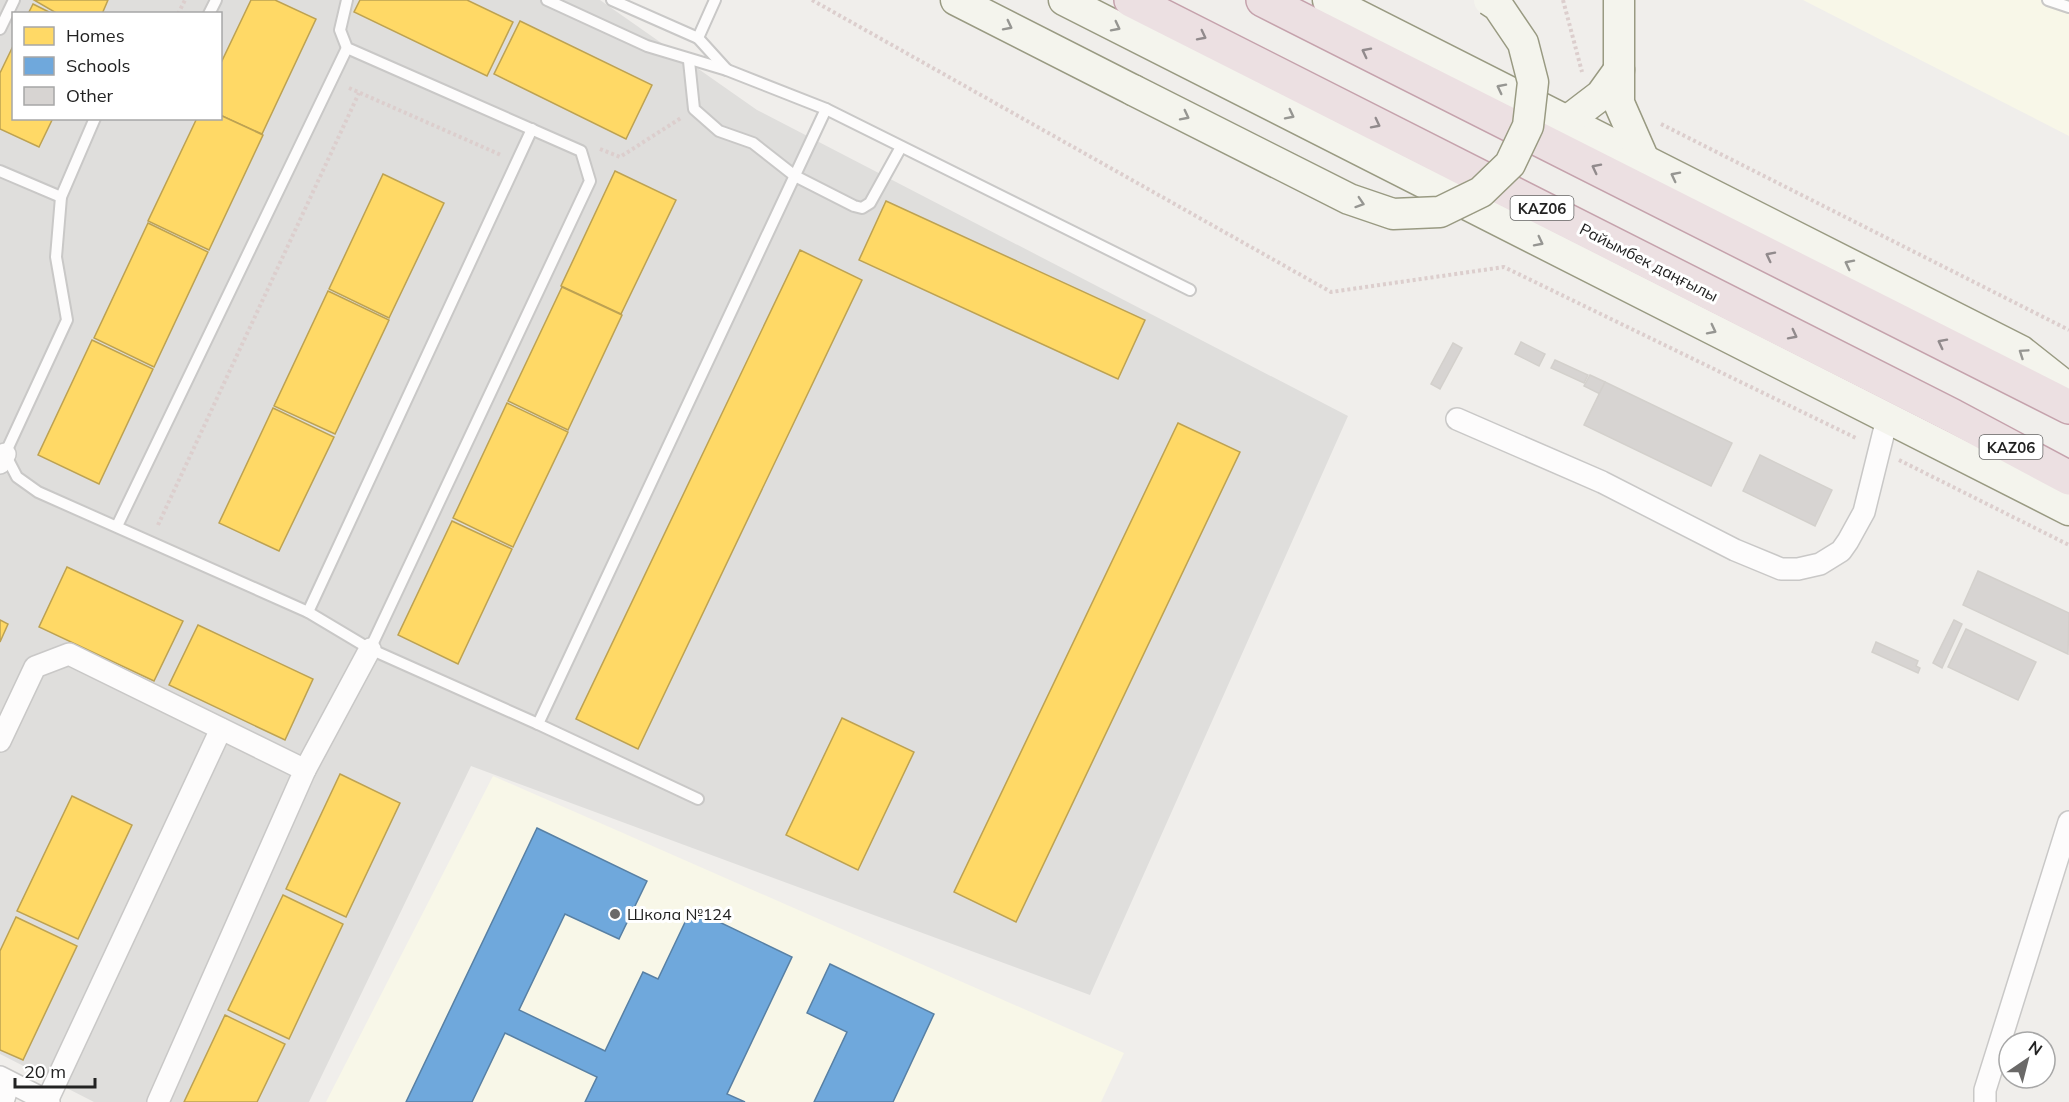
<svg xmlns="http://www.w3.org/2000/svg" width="2069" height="1102" font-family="Mulish,sans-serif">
<rect width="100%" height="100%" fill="#f0eeeb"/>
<path fill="#dfdedc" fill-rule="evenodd" d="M0,0h600l157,110 591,306 -258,579 -619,-229 -162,336h-215l-94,-48zM14,14h206v104h-206z"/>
<g fill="#f8f7e8">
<polygon points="1803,0 2069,0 2069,136"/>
<polygon points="493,776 1124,1053 1101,1102 326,1102"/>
</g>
<g fill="#ffd966" stroke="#bda252" stroke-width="1.5">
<polygon points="34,0 108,0 102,14 58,14"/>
<polygon points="251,0 275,0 316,19 262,134 220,115 220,65"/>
<polygon points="360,0 467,0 513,22 487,76 354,12"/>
<polygon points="33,4 53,14 28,14"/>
<polygon points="520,21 652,85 626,139 494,74"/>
<polygon points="14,44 14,118 53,118 39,147 0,129 0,73"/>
<polygon points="220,115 263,135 209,250 148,221 197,118 220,118"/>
<polygon points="615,171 676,200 621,314 561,286"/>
<polygon points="383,174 444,203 389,318 329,289"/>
<polygon points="886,201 1145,320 1118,379 859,260"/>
<polygon points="148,223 208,252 154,367 94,338"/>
<polygon points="800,250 862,280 638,749 576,719"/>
<polygon points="562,287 622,315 568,430 508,401"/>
<polygon points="328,291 389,320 335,434 274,406"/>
<polygon points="92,340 153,369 99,484 38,455"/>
<polygon points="507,403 568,432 513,547 453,518"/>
<polygon points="273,408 334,437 279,551 219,523"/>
<polygon points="1178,423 1240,452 1016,922 954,892"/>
<polygon points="452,521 512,549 458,664 398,635"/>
<polygon points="67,567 183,621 154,681 39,627"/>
<polygon points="0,620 8,624 0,642"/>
<polygon points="198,625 313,679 285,740 169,685"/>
<polygon points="842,718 914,752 858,870 786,835"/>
<polygon points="340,774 400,803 346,917 286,889"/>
<polygon points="72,796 132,825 78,939 17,911"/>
<polygon points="283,895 343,924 289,1039 228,1010"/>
<polygon points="16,917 77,946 23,1060 0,1050 0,951"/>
<polygon points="225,1015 285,1044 257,1102 184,1102"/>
</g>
<g fill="#6fa8dc" stroke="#5880a4" stroke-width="1.5">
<polygon points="537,828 647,881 619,939 565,914 519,1010 605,1051 643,972 658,979 688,916 711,918 792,957 727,1094 745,1102 585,1102 597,1077 505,1033 472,1102 406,1102"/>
<polygon points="830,964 934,1014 893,1102 814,1102 847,1032 807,1013"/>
</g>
<g fill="#d7d4d2" stroke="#d3d0cc" stroke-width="1.5">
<polygon points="1521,342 1545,354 1539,366 1515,354"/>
<polygon points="1453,343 1462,348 1440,389 1431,384"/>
<polygon points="1555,360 1588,375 1584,383 1551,368"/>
<polygon points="1590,375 1605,382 1600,394 1584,386"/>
<polygon points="1605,382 1732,443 1711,486 1584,425"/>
<polygon points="1760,455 1832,490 1815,526 1743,491"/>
<polygon points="1978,571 2069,613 2068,654 1963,605"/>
<polygon points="1954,620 1962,624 1942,668 1933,663"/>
<polygon points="1966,629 2036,662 2018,700 1948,667"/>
<polygon points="1876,642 1918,661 1916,666 1920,668 1918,673 1872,652"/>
</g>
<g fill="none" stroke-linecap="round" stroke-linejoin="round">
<defs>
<g id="lane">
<polyline points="347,0 340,30 347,48 581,151 590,181 370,649"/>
<polyline points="612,0 698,38 727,70"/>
<polyline points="2048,0 2069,7"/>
<polyline points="209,14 216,0"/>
<polyline points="0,29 14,0"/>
<polyline points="698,38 715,0"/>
<polyline points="689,61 694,109 719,131 753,143 795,176 854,206 862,208 870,203 901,147"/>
<polyline points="826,109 1190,290"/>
<polyline points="95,118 61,197 56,257 67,320 5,454 17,477 38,492 308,612 370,649 538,724 826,109 727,70 647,46 547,0"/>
<polyline points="0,171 61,197"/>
<polyline points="117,526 347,48"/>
<polyline points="308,612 532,129"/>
<polyline points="538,724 698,799"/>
</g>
<g id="street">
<polyline points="1457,419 1602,482 1735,550 1781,569 1798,569 1820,564 1841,551 1848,541 1864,512 1887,419"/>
<polyline points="0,463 5,454"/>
<polyline points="0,741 35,667 69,654 305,770 158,1102"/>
<polyline points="305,770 370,649"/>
<polyline points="0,1077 49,1102"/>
<polyline points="47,1101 221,729"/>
<polyline points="3,1102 9,1082"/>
<polyline points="1985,1102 1985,1090 2069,822"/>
</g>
<g id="secondary">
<polyline points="956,0 1133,90"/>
<polyline points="1064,0 2069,510"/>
<polyline points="1328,0 2021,351 2069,389"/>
<polyline points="1619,0 1619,103 1644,160"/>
<polyline points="1567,121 1601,95 1619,70"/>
</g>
<g id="highway">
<polyline points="1131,0 1953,416 2069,478"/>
<polyline points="1263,0 2069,407"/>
</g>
</defs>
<use href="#lane" stroke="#c9c8c7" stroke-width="14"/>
<use href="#street" stroke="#c9c8c7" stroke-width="24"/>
<use href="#secondary" stroke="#999a82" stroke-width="33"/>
<use href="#highway" stroke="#c5a2ac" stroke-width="36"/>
<g stroke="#dccecd" stroke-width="4" stroke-dasharray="3 3" stroke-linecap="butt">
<polyline points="812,0 1331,292 1504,267 1858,439"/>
<polyline points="1563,0 1582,72"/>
<polyline points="178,14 185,0"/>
<polyline points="349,88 501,155"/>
<polyline points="1661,124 2069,330"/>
<polyline points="600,149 620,157 681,118"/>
<polyline points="1899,460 2069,545"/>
<polyline points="158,525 359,93"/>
</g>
<use href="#lane" stroke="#fdfcfc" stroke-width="10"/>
<use href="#street" stroke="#fdfcfc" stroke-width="21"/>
<use href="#secondary" stroke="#f4f4ed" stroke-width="30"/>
<use href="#highway" stroke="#ece0e2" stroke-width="33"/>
<defs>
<polyline id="secondary-bridge" points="1133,90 1349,199 1393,214 1440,212 1481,192 1510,164 1528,126 1533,82 1523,43 1498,6 1489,0"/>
</defs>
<use href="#secondary-bridge" stroke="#999a82" stroke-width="33" stroke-linecap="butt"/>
<use href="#secondary-bridge" stroke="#f4f4ed" stroke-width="30"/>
</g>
<defs><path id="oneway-chevron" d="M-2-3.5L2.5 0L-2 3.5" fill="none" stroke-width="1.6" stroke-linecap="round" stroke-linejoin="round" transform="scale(1.5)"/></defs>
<g stroke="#969692">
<use href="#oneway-chevron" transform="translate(1008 26) rotate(27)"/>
<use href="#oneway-chevron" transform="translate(1116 27) rotate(27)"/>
<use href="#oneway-chevron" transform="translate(1501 88) rotate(-153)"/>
<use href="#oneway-chevron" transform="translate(1290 115) rotate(27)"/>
<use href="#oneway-chevron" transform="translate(1185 116) rotate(27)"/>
<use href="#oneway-chevron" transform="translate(1675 176) rotate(-153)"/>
<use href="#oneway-chevron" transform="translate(1360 203) rotate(18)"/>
<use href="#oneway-chevron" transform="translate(1539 242) rotate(27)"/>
<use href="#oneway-chevron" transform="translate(1849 264) rotate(-153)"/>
<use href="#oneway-chevron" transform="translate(1712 330) rotate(27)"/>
<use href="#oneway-chevron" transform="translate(2023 353) rotate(-146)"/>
</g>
<g stroke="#918a8c">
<use href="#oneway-chevron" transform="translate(1202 36) rotate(27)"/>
<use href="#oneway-chevron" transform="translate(1366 52) rotate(-153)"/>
<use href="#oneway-chevron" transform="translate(1376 124) rotate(27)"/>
<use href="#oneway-chevron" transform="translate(1596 168) rotate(-153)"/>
<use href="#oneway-chevron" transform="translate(1770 256) rotate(-153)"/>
<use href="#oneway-chevron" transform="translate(1793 335) rotate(27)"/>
<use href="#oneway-chevron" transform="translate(1942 343) rotate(-153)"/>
</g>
<circle fill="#6a6968" stroke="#fff" stroke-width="2" cx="615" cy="914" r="6"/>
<g text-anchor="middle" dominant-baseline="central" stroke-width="6" stroke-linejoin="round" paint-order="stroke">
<g fill="#fff" stroke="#646464" stroke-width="1.5">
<rect x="1510.5" y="196" width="63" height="24" rx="4.5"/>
<rect x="1979.5" y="435" width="63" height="24" rx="4.5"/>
</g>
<g font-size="15" font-weight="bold" fill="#222">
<text x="1542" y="208">KАZ06</text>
<text x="2011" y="447">KАZ06</text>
</g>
<g font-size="16" fill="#222" stroke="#fff">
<text transform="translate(1649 262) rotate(27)">Райымбек даңғылы</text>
</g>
<g font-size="16" fill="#222" stroke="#fff" text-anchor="start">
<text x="627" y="914">Школа №124</text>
</g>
</g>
<rect x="12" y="12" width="210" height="108" fill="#ffffff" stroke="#a7a7a7" stroke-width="1.5"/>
<rect x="24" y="27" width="30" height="18" fill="#ffd966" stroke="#a7a7a7" stroke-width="1.5"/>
<text x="66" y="42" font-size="18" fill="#222222">Homes</text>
<rect x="24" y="57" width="30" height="18" fill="#6fa8dc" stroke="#a7a7a7" stroke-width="1.5"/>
<text x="66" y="72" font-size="18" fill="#222222">Schools</text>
<rect x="24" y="87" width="30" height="18" fill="#d7d4d2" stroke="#a7a7a7" stroke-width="1.5"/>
<text x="66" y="102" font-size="18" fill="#222222">Other</text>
<g transform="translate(2027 1060) rotate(35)"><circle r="28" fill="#ffffff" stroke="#a7a7a7" stroke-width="1.5"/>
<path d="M0-4.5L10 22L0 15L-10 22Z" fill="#6a6968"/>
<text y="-9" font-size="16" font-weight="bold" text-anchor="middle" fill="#222222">N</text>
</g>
<path d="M15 1078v9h80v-9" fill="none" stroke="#222222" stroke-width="3"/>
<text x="24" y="1078" font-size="18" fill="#222222" stroke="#ffffff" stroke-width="4.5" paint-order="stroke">20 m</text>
</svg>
